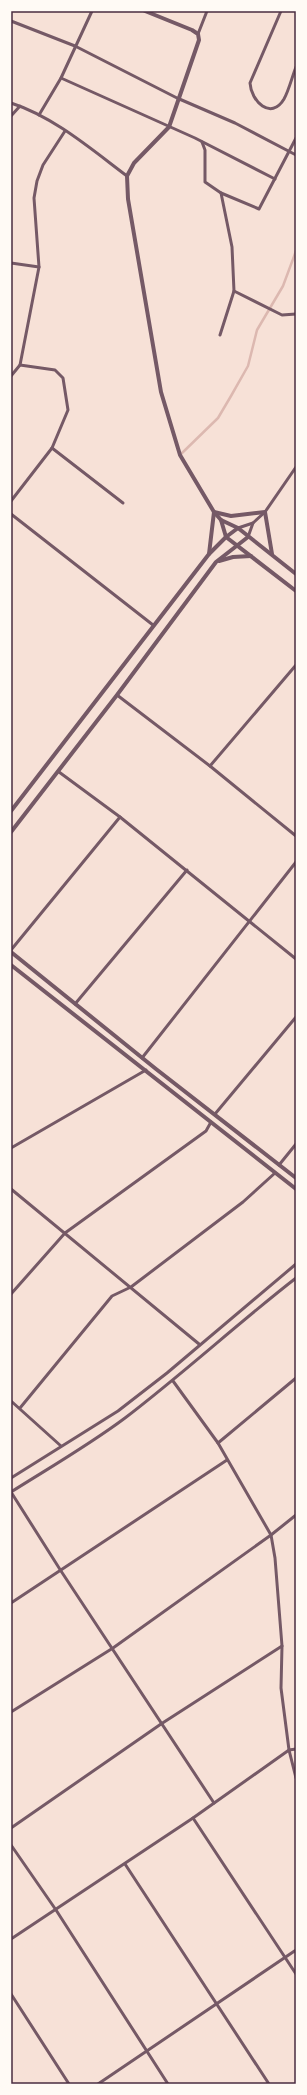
<svg xmlns="http://www.w3.org/2000/svg" width="307" height="2095" font-family="'Varela Round',sans-serif">
<rect width="100%" height="100%" fill="#f7e1d7"/>
<g fill="none" stroke-linecap="round" stroke-linejoin="round">
<polyline stroke="#dcb8b0" stroke-width="2.5" points="180,455 218,418 231,396 248,366 257,330 283,286 296,251"/>
<g stroke="#755966" stroke-width="3">
<path d="M281,11l-31,72c1,18 21,38 34,16 5,-9 8,-22 12,-32"/>
<polyline points="11,21 75,46 177,98 235,123 296,155"/>
<polyline points="198,34 207,11"/>
<polyline points="61,78 195,138 275,179"/>
<path d="M11,103c43,14 80,46 116,73"/>
<polyline points="39,115 61,78 92,11"/>
<polyline points="11,116 20,106"/>
<polyline points="202,142 205,150 205,182 221,193 259,209 296,138"/>
<polyline points="11,263 39,267"/>
<polyline points="234,291 282,315 296,314"/>
<polyline points="220,335 234,291 232,247 221,193"/>
<polyline points="11,376 20,365 39,267 34,198 37,181 43,165 65,131"/>
<polyline points="52,448 123,503"/>
<polyline points="11,501 52,448 68,410 63,378 55,370 20,365"/>
<polyline points="11,514 153,625"/>
<polyline points="238,528 253,523"/>
<polyline points="248,537 253,523 265,512 296,467"/>
<polyline points="117,695 210,766 296,836"/>
<polyline points="210,766 296,665"/>
<polyline points="59,772 120,817 296,959"/>
<polyline points="11,950 120,817"/>
<polyline points="75,1004 187,870"/>
<polyline points="142,1058 296,862"/>
<polyline points="215,1114 296,1017"/>
<polyline points="11,1148 146,1070"/>
<polyline points="279,1165 296,1144"/>
<polyline points="11,1189 199,1344"/>
<polyline points="11,1294 65,1233 206,1131 211,1122"/>
<polyline points="173,1381 218,1443 271,1535 275,1558 282,1646 281,1688 289,1750 296,1778"/>
<polyline points="11,1401 61,1446"/>
<polyline points="20,1408 112,1296 131,1287 243,1202 275,1173"/>
<polyline points="218,1443 296,1378"/>
<polyline points="11,1478 118,1411 167,1373 296,1264"/>
<polyline points="11,1603 227,1460"/>
<polyline points="11,1712 113,1648 271,1535 296,1515"/>
<path d="M214,1803l-153,-232 -50,-79c38,-24 78,-47 114,-74 59,-45 113,-95 171,-140"/>
<polyline points="193,1818 296,1974"/>
<polyline points="11,1828 161,1724 282,1646"/>
<polyline points="11,1845 56,1910 168,2084"/>
<polyline points="125,1864 269,2084"/>
<polyline points="11,1939 193,1818 289,1750 296,1749"/>
<polyline points="11,1994 69,2084"/>
<polyline points="98,2084 296,1950"/>
</g>
<g stroke="#755966" stroke-width="4">
<polyline points="145,11 192,30 198,34 199,40 169,127 134,163 127,176 128,199 161,392 180,455 214,512 221,520 238,528 296,574"/>
<polyline points="221,520 226,537 296,591"/>
<polyline points="209,554 214,512 231,516 265,512 272,554"/>
<polyline points="219,561 233,557 251,556"/>
<polyline points="11,811 209,554 226,537 238,528"/>
<polyline points="11,832 117,695 216,562 248,537"/>
<polyline points="11,952 156,1069 296,1178"/>
<polyline points="11,965 296,1189"/>
</g>
</g>
<rect width="307" height="2095" fill="none" stroke="#fffaf5" stroke-width="24"/>
<rect x="12" y="12" width="283" height="2071" fill="none" stroke="#4a2c40" stroke-width="1.5"/>
</svg>
